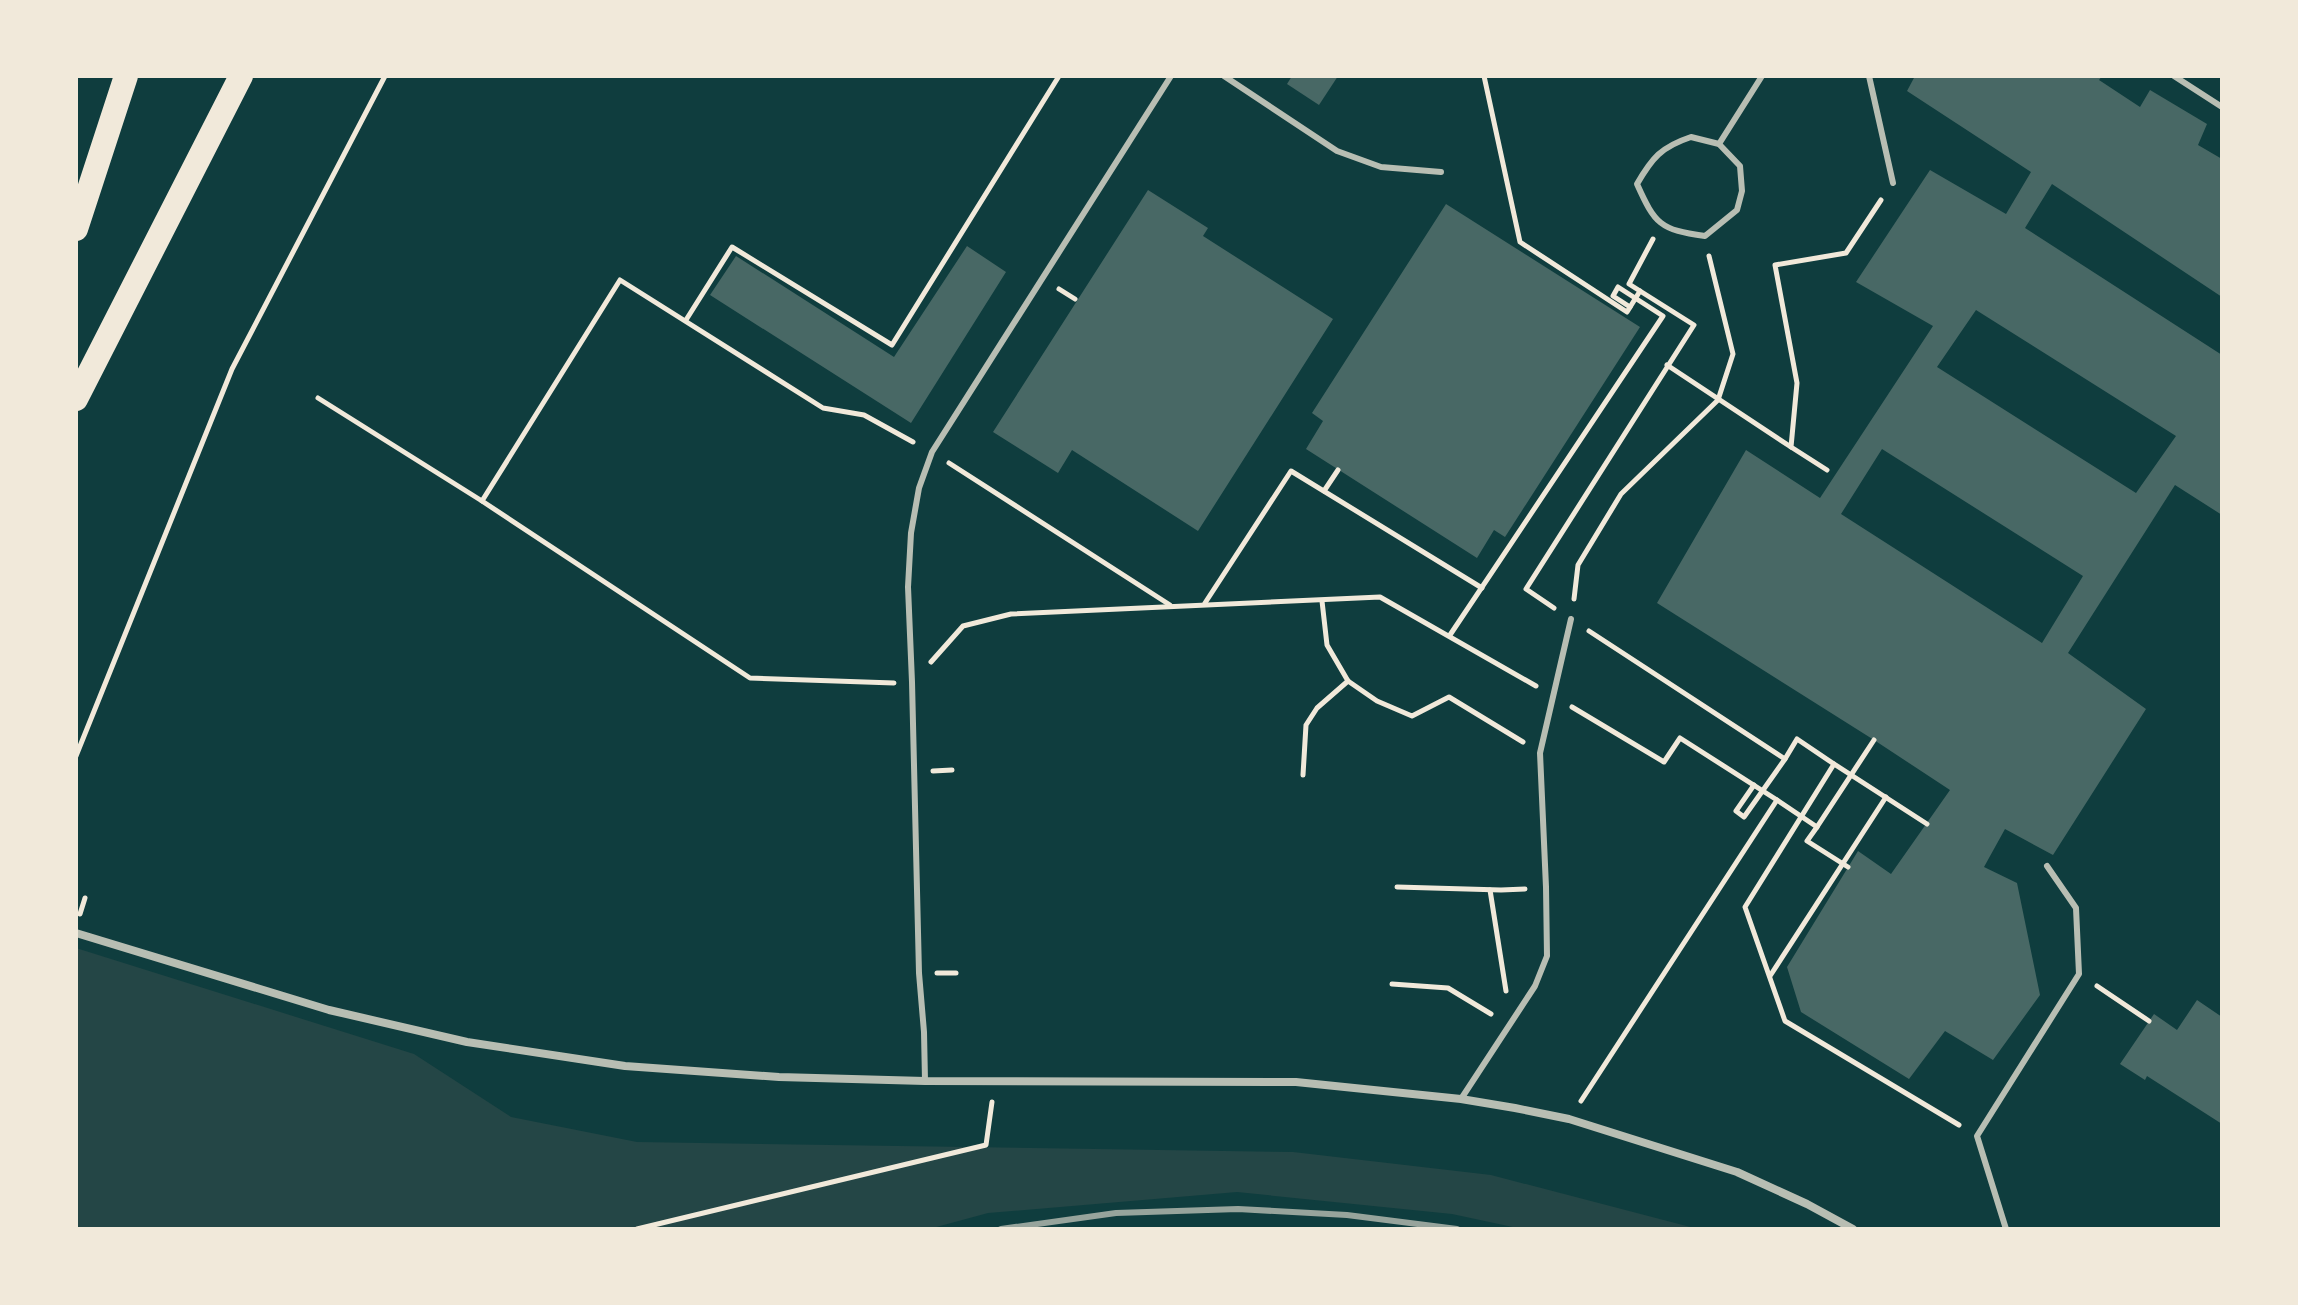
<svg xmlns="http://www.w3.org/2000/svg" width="2298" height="1305" font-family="Georgia,serif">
<rect width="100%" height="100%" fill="#0f3d3e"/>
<polygon fill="#244646" points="76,948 414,1054 511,1117 637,1142 1293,1152 1491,1175 1698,1229 1522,1229 1452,1214 1237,1192 988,1213 929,1229 76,1229"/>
<g fill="#486865" fill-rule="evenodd">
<polygon points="1292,76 1338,76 1319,105 1287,84"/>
<path d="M1915,76h187l-3,4 41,27 10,-17 57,34 -9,21 24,14v138l-170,-113 -27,44 197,127v160l-47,-30 -107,168 78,56 -93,146 -48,-26 -21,38 33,16 23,112 -47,65 -48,-29 -36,48 -108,-67 -14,-45 71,-116 33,23 59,-84 -76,-50 -217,-137 89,-153 74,48 113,-172 -77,-44 74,-112 76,44 25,-42 -124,-81zM1976,310l200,126 -40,57 -199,-126zM1882,449l201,127 -41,67 -201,-129z"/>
<polygon points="1148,190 1208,228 1203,236 1333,319 1198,531 1072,450 1058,473 993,432"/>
<polygon points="1446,204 1640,327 1505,537 1494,530 1477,558 1306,449 1323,421 1312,413"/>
<polygon points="967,246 1006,272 911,423 710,295 736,256 894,357"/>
<polygon points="2197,1000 2222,1017 2222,1124 2147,1076 2145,1080 2120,1064 2154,1014 2177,1030"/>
</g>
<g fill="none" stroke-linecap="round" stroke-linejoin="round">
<g stroke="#f1e9da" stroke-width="5">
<polyline points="1484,76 1520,242 1627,312 1640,291 1694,325 1526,589 1554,608"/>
<polyline points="1059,289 1075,299"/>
<polyline points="1640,291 1629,284 1653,239"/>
<polyline points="686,320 732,247 892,345 1059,76"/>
<polyline points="1667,365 1791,447"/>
<polyline points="318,398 482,501 750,678 894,683"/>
<polyline points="949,463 1170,605"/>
<polyline points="1827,470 1791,447 1797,383 1775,265 1846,253 1881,200"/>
<polyline points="1324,491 1338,470"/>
<polyline points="482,501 620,280 823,408 864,415 913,442"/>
<polyline points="1574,599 1578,565 1621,494 1718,400 1733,354 1709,256"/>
<polyline points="1322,601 1327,645 1348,681 1377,701 1412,716 1449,697 1523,742"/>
<polyline points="1205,603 1291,471 1482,588"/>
<polyline points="1589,631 1785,759 1797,739 1834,764 1745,907 1785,1021 1959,1125"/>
<polyline points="1450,635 1663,316 1618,287 1613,296 1630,307"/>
<polyline points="931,662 963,626 1011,614 1380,597 1536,686"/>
<polyline points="1572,707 1664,762 1680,738 1777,800 1581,1101"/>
<polyline points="76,756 232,369 385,76"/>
<polyline points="1834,764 1927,824"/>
<polyline points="933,771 952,770"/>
<polyline points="1303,775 1306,725 1317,708 1348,681"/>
<polyline points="1754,785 1736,811 1744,817 1785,759"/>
<polyline points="1777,800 1817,827 1874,740"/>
<polyline points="1817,827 1807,841 1848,867"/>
<polyline points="1397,887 1501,890 1525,889"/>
<polyline points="1490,890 1506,991"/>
<polyline points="80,914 85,898"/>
<polyline points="937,973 956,973"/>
<polyline points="1770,976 1886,797"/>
<polyline points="1392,984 1448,988 1491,1014"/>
<polyline points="2097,986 2149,1021"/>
<polyline points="637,1229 986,1145 992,1102"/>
</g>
<g stroke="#b8beb3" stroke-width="6">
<polyline points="1224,76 1337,151 1381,167 1441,172"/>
<polyline points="1869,76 1893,183"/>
<polyline points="2174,76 2222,107"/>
<path d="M1691,137l28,7 21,22 2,25 -5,19 -32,26c-45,-6 -50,-12 -68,-52 15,-26 24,-37 54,-47z"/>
<polyline points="1719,144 1762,76"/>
<polyline points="925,1081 924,1032 919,973 912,682 908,587 911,533 919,488 932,452 1171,76"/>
<polyline points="1461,1099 1535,986 1547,956 1546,887 1540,753 1571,619"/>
<polyline points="2006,1229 1977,1136 2079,974 2076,908 2047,866"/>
</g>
<polyline stroke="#b8beb3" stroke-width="8" points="76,933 329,1010 467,1042 625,1066 779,1077 925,1081 1296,1082 1461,1099 1515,1108 1569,1119 1737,1172 1807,1204 1853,1229"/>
<g stroke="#f1e9da" stroke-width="24">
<polyline points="76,229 126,76"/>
<polyline points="76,399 241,76"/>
</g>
<polyline stroke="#97a49c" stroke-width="6" points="1001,1229 1116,1213 1238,1209 1347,1215 1457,1229"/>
</g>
<rect width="2298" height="1305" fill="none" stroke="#f1e9da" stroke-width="156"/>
</svg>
